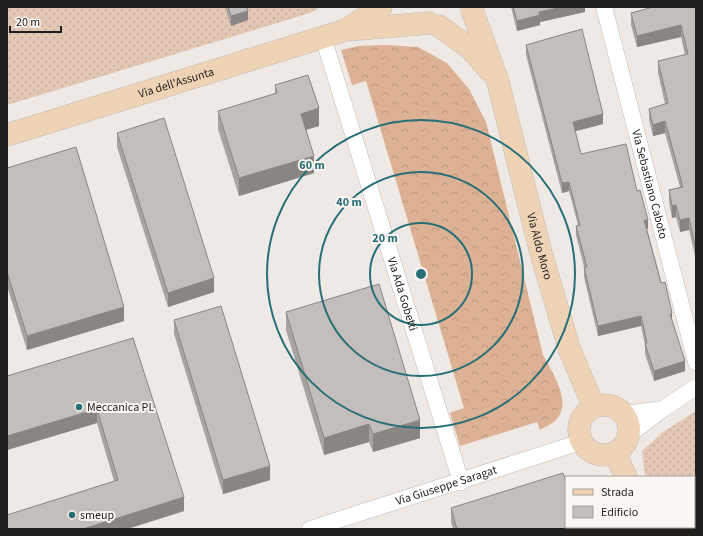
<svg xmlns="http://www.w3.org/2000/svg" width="703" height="536" font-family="'Source Sans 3',sans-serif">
<defs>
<pattern id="grass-dots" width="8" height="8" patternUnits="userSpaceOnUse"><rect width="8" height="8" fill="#e2c7b4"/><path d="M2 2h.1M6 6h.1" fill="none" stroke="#c2aa9a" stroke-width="1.8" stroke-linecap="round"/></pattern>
<pattern id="forest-crowns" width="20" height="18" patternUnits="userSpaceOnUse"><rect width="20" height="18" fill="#ddb294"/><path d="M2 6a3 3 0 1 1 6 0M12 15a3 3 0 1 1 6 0" fill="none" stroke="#bd997f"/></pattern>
</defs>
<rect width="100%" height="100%" fill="#eee9e5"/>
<g fill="url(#grass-dots)">
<polygon points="7,7 321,7 310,13 7,105"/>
<polygon points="696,411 696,529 662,529 661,527 694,527 694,477 645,477 642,451 663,432"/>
</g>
<path fill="url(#forest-crowns)" d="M386,45l32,2 29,16 22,26 17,33 57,233c9,17 30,47 13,65 -4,4 -11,7 -16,10l-3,-8 -77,24 -10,-33 14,-5 -98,-327 -14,4 -11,-35 17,-4z"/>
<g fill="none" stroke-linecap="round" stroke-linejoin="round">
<defs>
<g id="street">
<path id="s1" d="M604,7l92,355"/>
<path id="s2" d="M323,37l138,445"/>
<polyline points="624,414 663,409"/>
<polyline points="629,435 663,409 696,387"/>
<path id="s3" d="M310,529l271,-87"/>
</g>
<g id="secondary">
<path id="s4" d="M472,10l26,72 43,171 29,98 24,56"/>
<polyline points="439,26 471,49 490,71"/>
<polyline points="349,28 381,7"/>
<path id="s5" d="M7,135l339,-105 83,-7"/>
<circle cx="604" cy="430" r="25"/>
<polyline points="615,453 626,477"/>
<polyline points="642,527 643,529"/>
</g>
</defs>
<use href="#street" stroke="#c1bbb8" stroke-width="17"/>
<use href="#secondary" stroke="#c1bbb8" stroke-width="23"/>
<use href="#street" stroke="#fff" stroke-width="16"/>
<use href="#secondary" stroke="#efd3b5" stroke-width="22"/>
</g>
<g fill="#a8a3a1">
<polygon points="225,7 247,7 248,20 231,26"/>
<polygon points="511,7 585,7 585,12 540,22 540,25 517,31"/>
<polygon points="696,7 696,260 689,230 680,232 676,217 672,218 669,202 669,190 680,187 665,133 653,136 649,120 649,109 665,104 658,73 658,61 685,55 681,37 637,47 631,25 631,13"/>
<polygon points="526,45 603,124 575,131 581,154 637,191 648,229 647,229 672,321 685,371 654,381 645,354 645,345 641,326 598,336 584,277 584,267 576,235 576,226 578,225 569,191 562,193 526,55"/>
<polygon points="275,85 319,126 306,130 314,173 239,196 218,129 218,111 275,94"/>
<polygon points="117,133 214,292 168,307 117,147"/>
<polygon points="7,168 124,321 27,350 7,286"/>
<polygon points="286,312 420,438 373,452 369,442 324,455 286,330"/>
<polygon points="174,320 270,480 223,494 174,334"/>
<polygon points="133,338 184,511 127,529 7,529 114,481 97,423 7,450"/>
<polygon points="451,508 581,529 453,529 451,522"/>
</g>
<g fill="#888583">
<polygon points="563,7 585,7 585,12 540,22 540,25 517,31 517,21 539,12"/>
<polygon points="248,11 248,20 231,26 231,16"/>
<polygon points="681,25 681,37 637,47 637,36"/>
<polygon points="319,108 319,126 301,131 301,114"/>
<polygon points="603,114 603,124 573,132 573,122"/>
<polygon points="665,121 665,133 653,136 653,125"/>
<polygon points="314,156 314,173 239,196 239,178"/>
<polygon points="569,182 569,191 562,193 562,183"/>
<polygon points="676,205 676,217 672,218 672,206"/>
<polygon points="689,218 689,230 680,232 680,220"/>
<polygon points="644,220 648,220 648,229 644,230"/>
<polygon points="214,278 214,292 168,307 168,293"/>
<polygon points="124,307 124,321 27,350 27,336"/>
<polygon points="672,313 672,323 670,314"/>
<polygon points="641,316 641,326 598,336 598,326"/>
<polygon points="685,361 685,371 654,381 654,371"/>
<polygon points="97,409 97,423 7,450 7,436"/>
<polygon points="420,420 420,438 373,452 373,434"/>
<polygon points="369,424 369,442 324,455 324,438"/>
<polygon points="270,466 270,480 223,494 223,480"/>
<polygon points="184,497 184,511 127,529 83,529"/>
</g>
<g fill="#c3bebb" stroke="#888583">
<polygon points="228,7 247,7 248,11 231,16"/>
<polygon points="513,7 563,7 539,12 540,15 517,21"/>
<polygon points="653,7 696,7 696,249 689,218 680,220 676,205 672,206 669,190 683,187 665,121 653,125 649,109 668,103 658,61 688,54 681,25 637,36 631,13"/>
<polygon points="582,29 603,114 573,122 581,154 626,144 637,191 640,190 648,220 644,220 661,283 665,282 672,313 670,314 685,361 654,371 645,344 647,343 641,316 598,326 584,267 587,267 576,226 580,225 569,182 562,183 526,45"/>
<polygon points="308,75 319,108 301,114 314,156 239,178 218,111 277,93 275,85"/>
<polygon points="164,118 214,278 168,293 117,133"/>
<polygon points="76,147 124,307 27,336 7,272 7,168"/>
<polygon points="379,284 420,420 373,434 369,424 324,438 286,312"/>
<polygon points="221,306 270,466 223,480 174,320"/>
<polygon points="133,338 184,497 83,529 7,529 7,515 118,480 97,409 7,436 7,376"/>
<polygon points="563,473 566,482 566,527 580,527 581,529 457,529 451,508"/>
</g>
<g fill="none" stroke="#266f78" stroke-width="2">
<circle cx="421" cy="274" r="51"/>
<circle cx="421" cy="274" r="102"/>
<circle cx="421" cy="274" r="154"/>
</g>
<g fill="#266f78" stroke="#fcf6f2" stroke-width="1.5">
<circle cx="79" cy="407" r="4"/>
<circle cx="72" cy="515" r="4"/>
</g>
<g text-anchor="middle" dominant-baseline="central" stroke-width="4" stroke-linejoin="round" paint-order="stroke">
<g font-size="12" fill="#211f1d" stroke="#fcf6f2">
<text stroke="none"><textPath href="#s5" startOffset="177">Via dell'Assunta</textPath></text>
<text stroke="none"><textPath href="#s1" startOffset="183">Via Sebastiano Caboto</textPath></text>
<text stroke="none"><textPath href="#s4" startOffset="246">Via Aldo Moro</textPath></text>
<text stroke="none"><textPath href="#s2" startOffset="269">Via Ada Gobetti</textPath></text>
<text stroke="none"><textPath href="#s3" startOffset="143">Via Giuseppe Saragat</textPath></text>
</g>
<g font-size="12" fill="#211f1d" stroke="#fcf6f2" text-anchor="start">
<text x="87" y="407">Meccanica PL</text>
<text x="80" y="515">smeup</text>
</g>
</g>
<circle cx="421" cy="274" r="6" fill="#266f78" stroke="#fcf6f2" stroke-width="2"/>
<g font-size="12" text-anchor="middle" font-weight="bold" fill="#266f78" stroke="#fcf6f2" stroke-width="4" stroke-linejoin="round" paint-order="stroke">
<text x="312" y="169">60 m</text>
<text x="349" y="206">40 m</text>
<text x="385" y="242">20 m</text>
</g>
<rect width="703" height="536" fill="none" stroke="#211f1d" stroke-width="16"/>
<rect x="565" y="476" width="130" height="52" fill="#fcf6f2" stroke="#a4a09d"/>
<rect x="573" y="489" width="20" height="6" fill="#efd3b5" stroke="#a4a09d"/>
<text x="601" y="496" font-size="12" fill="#211f1d">Strada</text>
<rect x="573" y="506" width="20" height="12" fill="#c3bebb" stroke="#a4a09d"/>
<text x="601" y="516" font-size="12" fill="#211f1d">Edificio</text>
<path d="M10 26v6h51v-6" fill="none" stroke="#211f1d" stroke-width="2"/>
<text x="16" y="26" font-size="12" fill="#211f1d" stroke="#fcf6f2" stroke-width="3" paint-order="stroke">20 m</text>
</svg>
